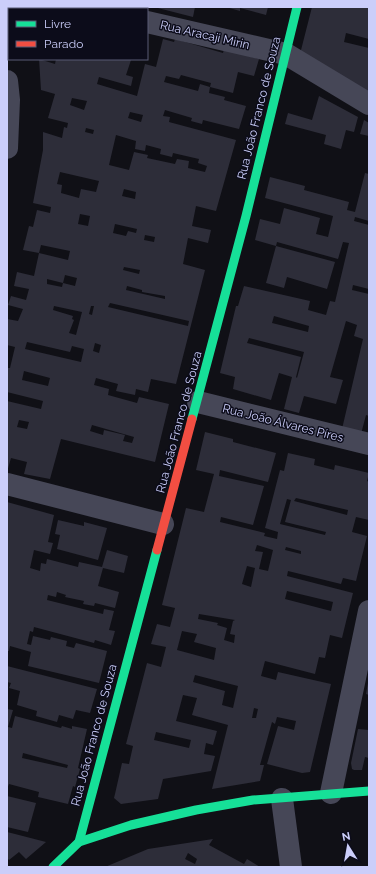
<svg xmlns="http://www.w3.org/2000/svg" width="376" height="874" font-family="Raleway,sans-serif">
<rect width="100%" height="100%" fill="#101016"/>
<g fill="#2d2d39" fill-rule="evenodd">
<polygon points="154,7 195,7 193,17"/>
<polygon points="226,7 268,7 266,15 240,8 240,11"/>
<polygon points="312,7 369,7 369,39 346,33 344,42 369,48 369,93 300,54"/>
<path d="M163,39l11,3 1,-3 48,14 1,-4 35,10 -5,17 -16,-4 -5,21 -23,-6 -1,6 16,4 -1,3 22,6 -7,23 -36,-9 -1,4 -11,-3 1,-3 -27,-8 -2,6 7,1 -1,5 67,18 -20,71 -20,-5 -4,20 19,4 -3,13 -20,-5 -5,26 22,6 -29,114 -25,-5 -3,13 -12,-3 -1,6 -19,-4 2,-7 -22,-6 -2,7 15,4 -1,6 29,8 2,-6 30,7 -14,58 -94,-23 -11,40 -26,-5 3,-12 -16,-4 -4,14v-71l34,8 2,-8 -36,-9v-24h3l5,-21 -8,-2v-26l11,2 5,-12 -15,-4 3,-9 15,4 3,-11 -15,-3 3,-14 17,4 5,-23 29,7 2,-9 -29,-6 -2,8 -16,-3 6,-24 4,1 4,-17 13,3 1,-6 -18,-4 10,-53v-18l19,6 2,-11 3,1 1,-5 -20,-5 7,-24 -14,-4 -2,-31 16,5 1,-5 75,1 -5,15 7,2 -2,9 -32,-9 -2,7 40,12 8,-32 11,3zM181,75l30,8 -1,4 -10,-3 -2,7 -34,-9 2,-6 13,3zM72,98l15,3 -3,9 -14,-5zM130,112l13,3 -2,7 -13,-4zM86,128l8,2 -1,4 -8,-2zM116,135l20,6 -1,8 10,2 1,-6 15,4 -1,5 12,3 1,-4 26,6 -1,4 9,3 -2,6 -17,-4 1,-7 -12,-2 -2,5 -28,-6 1,-3 -14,-3 -5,18 -20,-5zM60,172l39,9 -3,11 -15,-3 -2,9 -18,-5 1,-8 -5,-1zM124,189l12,3 -1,7 -13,-3zM80,214l10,2 -2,10 -10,-2zM115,224l22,5 -1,4 -8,-2 -2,5 -13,-3zM145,235l10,2 -1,5 -10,-2zM124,267l16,3 -1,4 -16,-4zM65,275l12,3 -2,8 -12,-3 -1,4 -15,-3v-5l16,4zM127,286l15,4v2l23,4v3l-39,-9zM110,303l79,18 -1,5 -80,-19zM54,306l28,6 -6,23 -7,-2 5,-13 -2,-1 1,-3 -20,-6zM91,306h3l-2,9 -3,-1zM27,342l43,10 2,-6 12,3 -3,13 -56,-13zM95,343l6,2 -2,8 -6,-2zM24,371l26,7 -2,8 -26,-6zM19,420l10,2 -2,7 -10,-2zM92,425l42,12 -2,6 -9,-2 2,-6 -21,-5 -1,5 -13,-4z"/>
<polygon points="319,96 358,117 354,132 346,130 341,149 324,144 326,135 285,124 288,113 312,120"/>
<polygon points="364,120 369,123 369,136 360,134"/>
<path d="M365,173l4,1v47l-14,-4 -1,4 15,4v64l-16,-4 -1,5 17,4v122l-3,-1 -5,19 -19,-5 21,-90 -9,-3 3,-11 -11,-4 -16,56 13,3 -7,24 -32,-8 -5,17 -15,-4 8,-32 -13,-4 -8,27 -38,-11 2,-12 -15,-4 16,-67h2l6,-20 66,15 -2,9 18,5 4,-14 5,1 14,-59 -6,-1 -5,17 -61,-17 -1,4 -21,-6 5,-21 20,5 4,-16 36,10 -4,16 12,3 5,-21 -68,-18 5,-21 35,9 -1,4 45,12 -2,8 8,2zM274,316l35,10 -1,6 -36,-9zM249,338l55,14 -7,26 -1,-1 5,-20 -54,-14z"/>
<polygon points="276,246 335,262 327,289 287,277 284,288 266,283"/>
<path d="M205,432l28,7v3l43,11 -8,29 -48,-12 -1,6 45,10 -11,39 -32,-8 -1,5 45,11 -1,3 13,3 1,-7 -13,-4 15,-58 4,1 4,-18 27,6 -1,6 20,5 1,-5 34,8 -2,8 2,1v38l-13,-3 -4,15 15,4 -11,45 -13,-3 -2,6 -53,-13 -1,5 66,17 -11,45 -12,-3 -5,23 -6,-1 -4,17 -50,-13 -4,15 15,4 2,-8 53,12 -21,88 -8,1 -35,-9 11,-38 16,4 2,-9 -19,-4 -2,7 -3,-2 -12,43h4l-4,16 -48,8 16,-64 -36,-10 5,-17 -14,-3 -7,26 41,10 -4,14 -7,-2 -2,11 11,2 -4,15 -48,8 -5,20 -37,5 -7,-6 1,-4 7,-31 7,1 4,-18 -7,-2 21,-81 14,4 5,-20 -15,-3 6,-20 13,3 5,-19 -13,-3 24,-97 18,4 10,-38 -18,-4zM296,498l52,12 -1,5 -53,-14zM287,499l4,1 -6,22 41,10 -1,3 -45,-11zM257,545l16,5 -5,21 -9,-2 4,-17 -8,-1zM286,547l15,4v3l-16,-4zM247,566l8,2 -4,19 -9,-3zM287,591l46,11 -2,9 -46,-12zM199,614l36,6 -2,1 -3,13 5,1 -1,8 -10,-3 3,-12 -10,-3 1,-2 -20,-4zM182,631l15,3 -3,8 22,6 -2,12 -37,-10zM195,675l43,11 -5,22 -11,-3 3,-14 -32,-9zM254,708l4,1 -2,9h-4zM156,732l35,8 -2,8 -35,-8z"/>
<polygon points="7,502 54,515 48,542 53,543 50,554 34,550 30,568 40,571 41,563 46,564 47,559 78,567 79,562 102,567 107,550 128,556 124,573 103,568 98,586 119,592 115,608 95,603 94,606 83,604 84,601 65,597 66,595 57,592 56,597 48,595 47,600 103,614 104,609 114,611 109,630 115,631 111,645 95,640 94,643 34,627 33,632 30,631 27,644 31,645 33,636 50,640 51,637 67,641 66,646 74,648 76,643 107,651 99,683 28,666 31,652 10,646 9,651 7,651"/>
<polygon points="58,520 84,526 84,522 107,528 98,560 57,549 60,535 55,534"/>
<polygon points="7,666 97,689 90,713 76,710 73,719 59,715 57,722 36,716 37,711 17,705 20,691 9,688 11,683 7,682"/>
<polygon points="368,683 369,683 369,695 366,694"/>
<path d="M7,709l6,1 -5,17 4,1 3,-12 46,12 1,-2 10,3v-3l15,3 -9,39 2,1 -5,18 -2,-1 -5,18 -30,-7 1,-5 -30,-8 -2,5zM23,753l45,12 -1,3 -45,-10z"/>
<polygon points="358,729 369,730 369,758 365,757 362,770 354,770 352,769 351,763"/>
<polygon points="7,796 36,803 28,832 7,827"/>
<polygon points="7,832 15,834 46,842 26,859 19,852 9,860 7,858"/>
<path d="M213,839l-4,6 35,19 3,-5 13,8h-155l43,-18zM188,853l9,6 -2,5 -10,-5z"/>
</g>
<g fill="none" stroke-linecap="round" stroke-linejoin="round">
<g stroke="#464757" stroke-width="22">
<polyline points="81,7 90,9"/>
<polyline points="147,22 286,54 369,104"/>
<polyline points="7,81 9,100 7,148"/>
<polyline points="198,402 369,444"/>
<polyline points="7,484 163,524"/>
<polyline points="331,793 369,611"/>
<polyline points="282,799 291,867"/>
</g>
<g stroke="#16e098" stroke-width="9">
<polyline points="192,419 246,216 297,7"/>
<polyline points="79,842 157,550"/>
<polyline points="53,867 79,842 131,825 196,810 253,800 369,791"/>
</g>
<polyline stroke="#f24e42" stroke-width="9" points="157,550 192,419"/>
</g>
<g text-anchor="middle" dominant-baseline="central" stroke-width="3" stroke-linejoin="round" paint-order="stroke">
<g font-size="12" fill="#cbcefa" stroke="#0c0c1a">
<text transform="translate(205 35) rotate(13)">Rua Aracaji Mirin</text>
<text transform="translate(259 108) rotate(-76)">Rua João Franco de Souza</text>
<text transform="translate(179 422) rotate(-75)">Rua João Franco de Souza</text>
<text transform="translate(283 423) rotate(14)">Rua João Álvares Píres</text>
<text transform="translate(94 735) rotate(-75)">Rua João Franco de Souza</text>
</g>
</g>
<rect width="376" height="874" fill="none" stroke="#cbcefa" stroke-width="16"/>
<rect x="8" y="8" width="140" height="52" fill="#0c0c1a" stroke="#585a74"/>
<rect x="16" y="21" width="20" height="6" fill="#16e098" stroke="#585a74"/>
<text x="44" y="28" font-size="12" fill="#cbcefa">Livre</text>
<rect x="16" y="41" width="20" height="6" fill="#f24e42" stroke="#585a74"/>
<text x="44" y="48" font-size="12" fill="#cbcefa">Parado</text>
<g transform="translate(348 846) rotate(349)" stroke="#0c0c1a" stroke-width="3" paint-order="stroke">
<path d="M0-3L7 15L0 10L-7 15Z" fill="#cbcefa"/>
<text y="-6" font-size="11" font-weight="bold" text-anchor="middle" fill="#cbcefa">N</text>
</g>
</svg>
